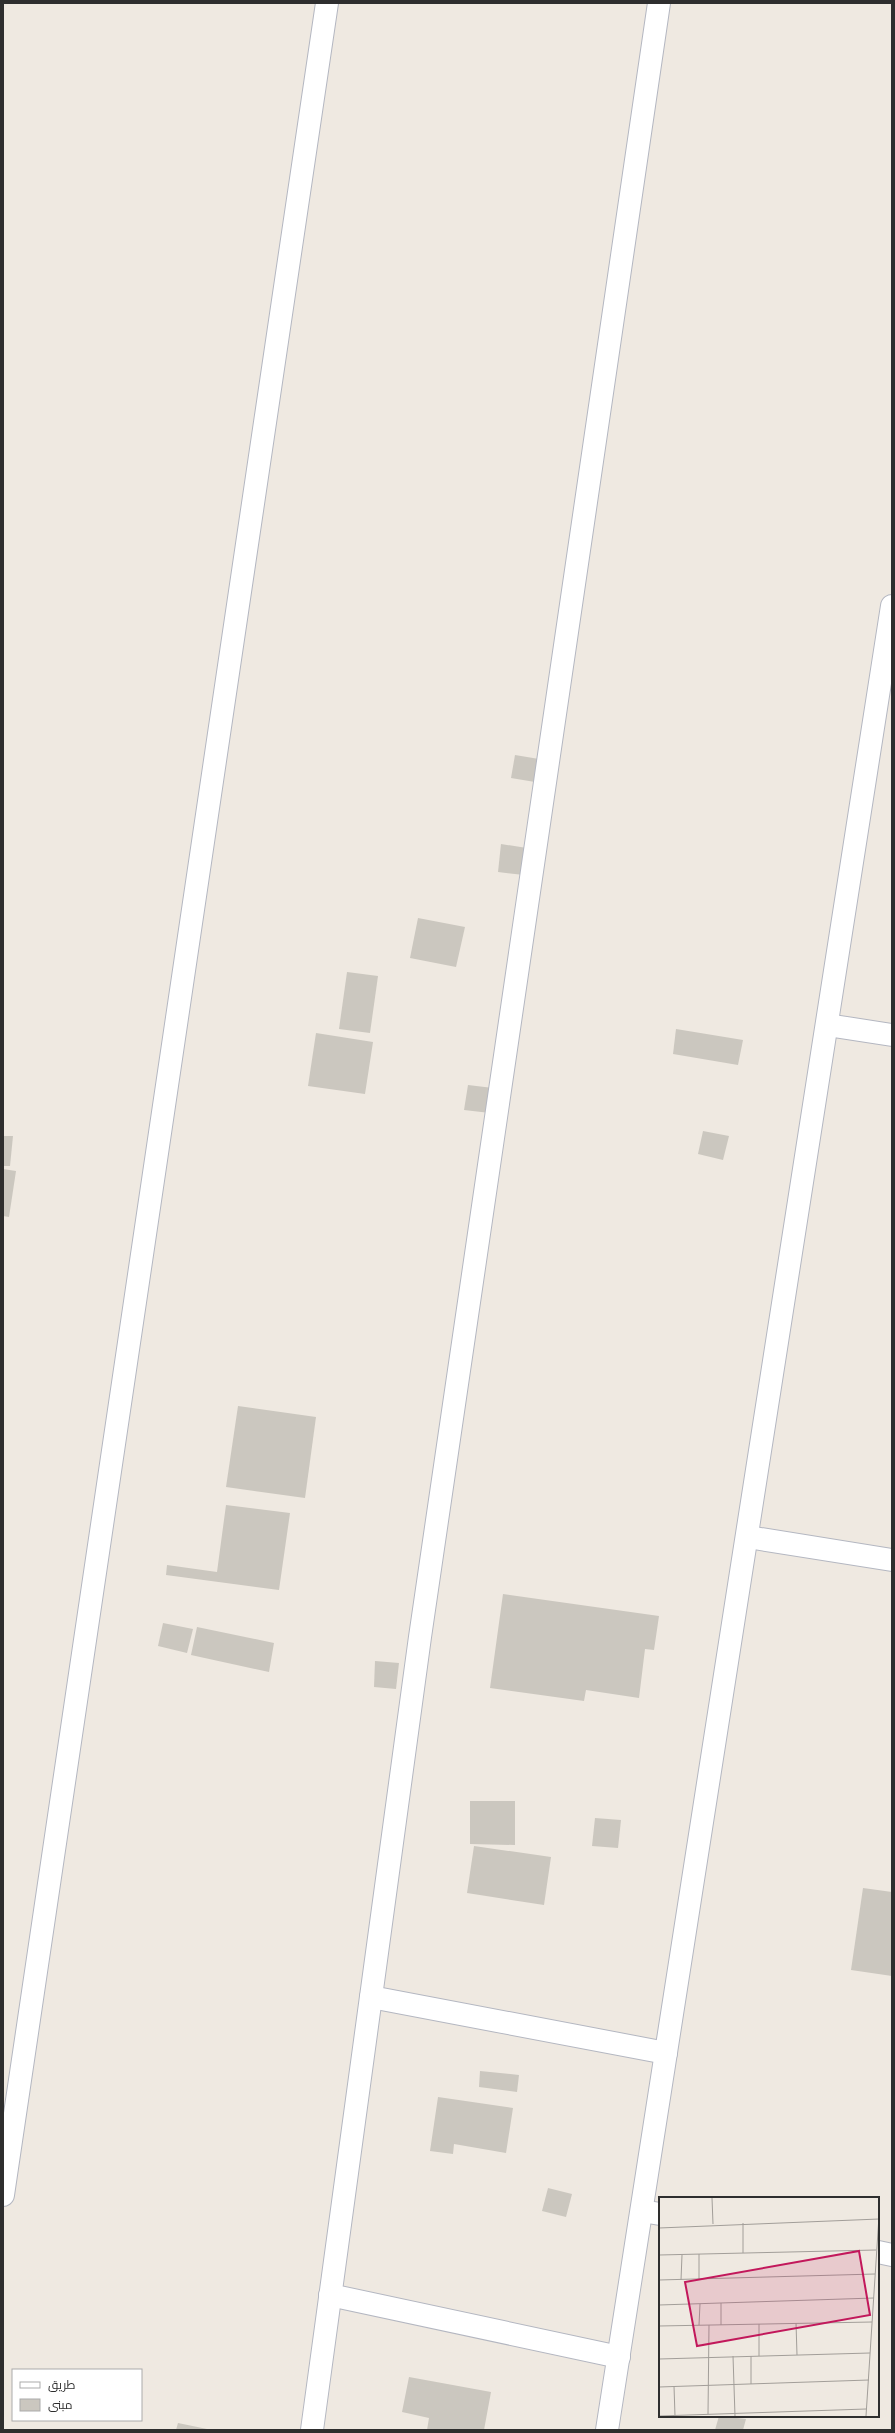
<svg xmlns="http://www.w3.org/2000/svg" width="895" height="2433" font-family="'Public Sans',Cairo,sans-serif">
<rect width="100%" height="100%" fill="#efe9e1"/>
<g fill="#cbc7bf">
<polygon points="515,755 539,759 535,782 511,778"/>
<polygon points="501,844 527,848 524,875 498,872"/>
<polygon points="418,918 465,927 456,967 410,958"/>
<polygon points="347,972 378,976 370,1033 339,1029"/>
<polygon points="676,1029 743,1040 738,1065 673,1054"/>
<polygon points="316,1033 373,1042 365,1094 308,1086"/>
<polygon points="468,1085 493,1088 490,1113 464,1110"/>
<polygon points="703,1131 729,1136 723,1160 698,1154"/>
<polygon points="3,1136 13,1136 10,1166 3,1166"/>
<polygon points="3,1169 16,1171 9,1217 3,1216"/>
<polygon points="238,1406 316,1417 305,1498 226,1487"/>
<polygon points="226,1505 290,1513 279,1590 166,1575 167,1565 217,1572"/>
<polygon points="503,1594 659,1616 654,1650 645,1649 639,1698 586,1690 584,1701 490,1688"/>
<polygon points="163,1623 193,1629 187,1653 158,1646"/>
<polygon points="197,1627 274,1643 269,1672 191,1655"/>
<polygon points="375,1661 399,1663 396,1689 374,1687"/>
<polygon points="470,1801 515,1801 515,1845 470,1844"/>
<polygon points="595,1818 621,1820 618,1848 592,1846"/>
<polygon points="474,1846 551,1857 544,1905 467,1893"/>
<polygon points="863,1888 892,1892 892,1976 851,1970"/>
<polygon points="480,2071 519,2075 517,2092 479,2087"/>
<polygon points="438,2097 513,2108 506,2153 454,2144 453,2154 430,2151"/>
<polygon points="548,2188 572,2194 566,2217 542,2211"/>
<polygon points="409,2377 491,2392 484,2430 427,2430 429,2418 402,2412"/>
<polygon points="719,2416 746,2419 743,2430 715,2430"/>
<polygon points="178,2423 207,2429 207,2430 176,2430"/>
</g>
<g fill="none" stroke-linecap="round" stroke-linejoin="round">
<defs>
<g id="street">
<polyline points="827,1025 892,1035"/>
<polyline points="748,1537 892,1560"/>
<polyline points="371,1997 666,2053"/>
<polyline points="3,2195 327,3"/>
<polyline points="642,2211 660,2214"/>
<polyline points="878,2252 892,2255"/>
<polyline points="330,2295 619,2357"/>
<polyline points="312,2430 420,1637 659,3"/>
<polyline points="607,2430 892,606"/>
</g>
</defs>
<use href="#street" stroke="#b4b7c1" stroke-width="24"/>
<use href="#street" stroke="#fff" stroke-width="22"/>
</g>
<g transform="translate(659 2197)">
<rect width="220" height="220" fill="#efe9e1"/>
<path fill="none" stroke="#a29e99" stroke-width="1" d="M53,1l1,26M0,31l220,-9M84,56v-30M40,57v25M0,58l217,-5M0,83l216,-6M22,83l1,-25M0,108l215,-7M137,126l1,32M100,127v32M40,128l1,-21M62,128v-22M0,129l213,-4M74,159l2,60M92,159v28M0,162l211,-6M15,189l1,30M0,190l210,-7M49,217l1,-89M0,219l207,-7M207,219l13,-200"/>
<path fill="#c2185b" fill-opacity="0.15" stroke="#c2185b" stroke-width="2" d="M200,54l11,64 -173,31 -12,-64z"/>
<rect width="220" height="220" fill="none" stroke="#2e2e2e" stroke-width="2"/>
</g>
<rect width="895" height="2433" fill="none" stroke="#2e2e2e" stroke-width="8"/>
<rect x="12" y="2369" width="130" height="52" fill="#ffffff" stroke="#ababab"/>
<rect x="20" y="2382" width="20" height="6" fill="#ffffff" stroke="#ababab"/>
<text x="48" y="2389" font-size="12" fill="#2e2e2e">طريق</text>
<rect x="20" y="2399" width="20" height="12" fill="#cbc7bf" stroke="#ababab"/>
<text x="48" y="2409" font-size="12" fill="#2e2e2e">مبنى</text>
</svg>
